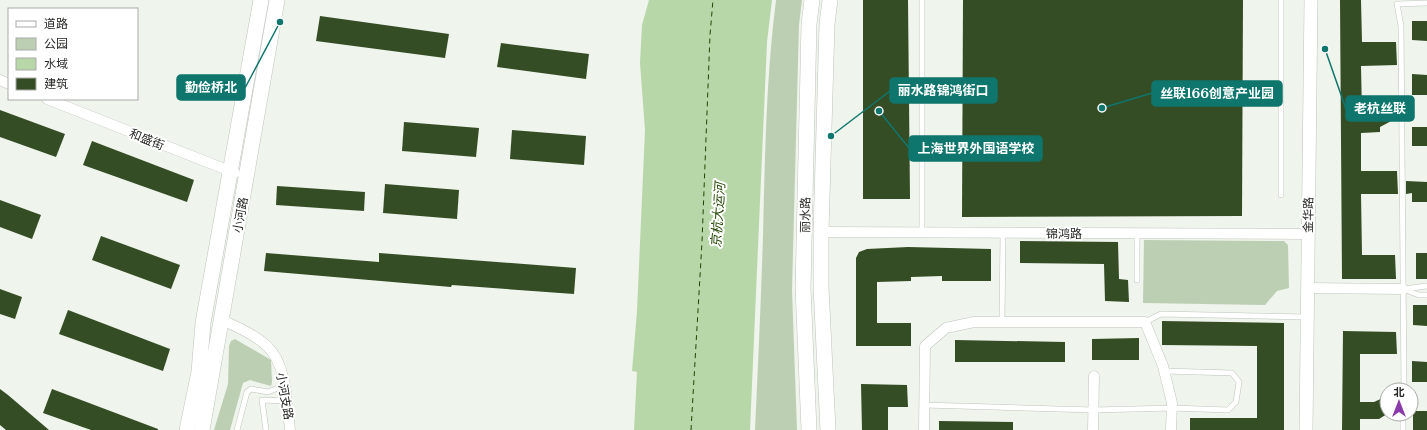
<svg xmlns="http://www.w3.org/2000/svg" width="1427" height="430" font-family="'Libre Baskerville','Noto Sans SC',serif">
<rect width="100%" height="100%" fill="#eff4ec"/>
<g fill="#bdcfb3">
<path d="M776,0h26l-3,25 -7,265 5,140h-42c3,-65 6,-129 8,-194 2,-79 3,-158 13,-236z"/>
<polygon points="1144,240 1284,241 1288,245 1289,288 1277,291 1265,305 1143,303"/>
<polygon points="235,339 271,360 272,382 271,386 250,380 243,383 230,430 214,430 228,384 229,346 231,341"/>
</g>
<polygon fill="#b8d7a8" points="649,0 772,0 767,42 750,430 634,430 637,372 632,371 637,311 645,130 640,63 642,25"/>
<g fill="none" stroke-linecap="round" stroke-linejoin="round">
<polyline stroke="#214500" stroke-width="1" stroke-dasharray="5 4" stroke-linecap="butt" points="691,430 702,242 710,35 713,0"/>
</g>
<g fill="#344d24">
<polygon points="863,0 908,0 910,199 863,199"/>
<polygon points="963,0 1243,0 1242,216 962,217"/>
<polygon points="1340,0 1361,0 1362,42 1396,42 1397,65 1361,66 1362,114 1387,103 1395,119 1380,127 1380,132 1361,133 1361,171 1397,171 1398,194 1361,194 1362,255 1395,255 1396,279 1342,279"/>
<polygon points="320,16 449,34 445,58 316,41"/>
<polygon points="1412,21 1427,21 1427,41 1412,40"/>
<polygon points="501,43 589,54 586,79 497,67"/>
<polygon points="1412,74 1427,75 1427,95 1412,95"/>
<polygon points="0,110 65,134 56,157 0,137"/>
<polygon points="404,122 479,128 476,157 402,151"/>
<rect x="1412" y="127" width="15" height="19"/>
<polygon points="512,130 586,136 584,165 510,159"/>
<polygon points="92,141 194,180 187,202 83,165"/>
<polygon points="1406,181 1427,182 1427,202 1412,202 1412,193 1406,194"/>
<polygon points="385,184 459,190 457,219 383,213"/>
<polygon points="277,186 365,192 364,211 276,205"/>
<polygon points="0,200 41,215 32,239 0,227"/>
<polygon points="101,236 180,265 171,289 92,260"/>
<polygon points="1020,241 1118,242 1119,279 1128,280 1129,302 1105,301 1104,264 1020,263"/>
<polygon points="908,247 991,249 991,281 942,281 942,276 911,277 911,281 877,282 877,323 911,323 911,346 856,346 856,258 859,252 867,249"/>
<polygon points="266,253 379,262 379,253 576,268 574,294 452,285 451,287 264,271"/>
<rect x="1416" y="253" width="11" height="26"/>
<polygon points="0,289 22,297 15,319 0,314"/>
<polygon points="1413,305 1427,305 1427,326 1413,325"/>
<polygon points="68,310 170,349 163,371 59,334"/>
<polygon points="1162,321 1284,323 1284,430 1190,430 1190,418 1257,418 1257,346 1162,345"/>
<polygon points="1343,331 1396,332 1397,354 1360,354 1360,402 1374,402 1387,396 1387,414 1379,419 1360,419 1360,430 1342,430"/>
<polygon points="1139,338 1139,360 1092,360 1092,339"/>
<polygon points="955,340 1065,342 1065,362 955,362"/>
<polygon points="1412,361 1427,362 1427,382 1412,382"/>
<polygon points="861,384 907,385 908,407 888,407 888,430 862,430"/>
<polygon points="0,389 8,395 49,430 6,430 0,425"/>
<polygon points="52,389 158,429 158,430 91,430 43,413"/>
<rect x="1413" y="411" width="14" height="19"/>
<polygon points="939,421 1013,422 1013,430 939,430"/>
</g>
<g fill="none" stroke-linecap="round" stroke-linejoin="round">
<defs>
<g id="service">
<polyline points="1281,195 1281,0"/>
<polyline points="922,232 922,0"/>
<polyline points="1137,233 1137,280"/>
<polyline points="1403,289 1419,295 1427,295"/>
<polyline points="1404,289 1427,286"/>
<polyline points="1002,322 1003,233"/>
<polyline points="1145,322 1161,314 1307,317"/>
<polyline points="1404,390 1401,26 1397,4 1427,3"/>
<polyline points="924,405 1094,410 1172,408 1228,410 1236,402 1239,382 1232,373 1164,371"/>
<polyline points="237,430 247,392 251,389 268,392 285,385"/>
<polyline points="266,430 262,400 287,401"/>
<polyline points="1403,430 1403,414"/>
</g>
<g id="minor">
<polyline points="0,80 9,84"/>
<polyline points="47,99 235,173"/>
<polyline points="821,232 1308,234"/>
<polyline points="1307,288 1403,289"/>
<path d="M222,320c15,7 32,14 45,26 20,18 20,59 23,84"/>
<polyline points="924,430 925,346 946,328 974,322 1145,322 1163,366 1172,403 1171,430"/>
<polyline points="1093,430 1094,376"/>
</g>
<polyline id="tertiary" points="1306,430 1311,0"/>
<g id="secondary">
<polyline points="187,430 199,372 203,323 261,0"/>
<polyline points="202,430 277,0"/>
<polyline points="809,430 803,288 809,24 812,0"/>
<polyline points="828,430 821,287 821,232 827,24 830,0"/>
</g>
</defs>
<use href="#service" stroke="#bfc4bd" stroke-width="6"/>
<use href="#minor" stroke="#bfc4bd" stroke-width="11"/>
<use href="#tertiary" stroke="#bfc4bd" stroke-width="14"/>
<use href="#secondary" stroke="#bfc4bd" stroke-width="16"/>
<use href="#service" stroke="#fff" stroke-width="5"/>
<use href="#minor" stroke="#fff" stroke-width="10"/>
<use href="#tertiary" stroke="#fff" stroke-width="13"/>
<use href="#secondary" stroke="#fff" stroke-width="15"/>
</g>
<g text-anchor="middle" dominant-baseline="central" stroke-width="4" stroke-linejoin="round" paint-order="stroke">
<g font-size="12" fill="#272926" stroke="#fff">
<text transform="translate(147 139) rotate(22)">和盛街</text>
<text transform="translate(240 215) rotate(-80)">小河路</text>
<text transform="translate(805 215) rotate(-89)">丽水路</text>
<text transform="translate(1308 215) rotate(-89)">金华路</text>
<text x="1064" y="233">锦鸿路</text>
<text transform="translate(285 396) rotate(80)">小河支路</text>
</g>
<g font-size="13" font-style="italic" fill="#214500" stroke="#fff">
<text transform="translate(718 215) rotate(-86)">京杭大运河</text>
</g>
</g>
<path fill="none" stroke="#0f766e" stroke-width="1.5" d="M280 22L245 88M831 136L890 91M1102 108L1152 93M1325 49L1346 109M879 111L909 148"/>
<g fill="#0f766e" stroke="#fff" stroke-width="1.5">
<circle cx="280" cy="22" r="4"/>
<circle cx="831" cy="136" r="4"/>
<circle cx="1102" cy="108" r="4"/>
<circle cx="1325" cy="49" r="4"/>
<circle cx="879" cy="111" r="4"/>
</g>
<g fill="#0f766e" stroke="#0f766e" stroke-width="1.5">
<rect x="177" y="75" width="68" height="25" rx="4"/>
<rect x="890" y="78" width="107" height="25" rx="4"/>
<rect x="1152" y="81" width="130" height="25" rx="4"/>
<rect x="1346" y="96" width="68" height="25" rx="4"/>
<rect x="909" y="136" width="133" height="25" rx="4"/>
</g>
<g font-size="13" text-anchor="middle" font-weight="bold" fill="#fff">
<text x="211" y="92">勤俭桥北</text>
<text x="943" y="95">丽水路锦鸿街口</text>
<text x="1217" y="98">丝联166创意产业园</text>
<text x="1380" y="113">老杭丝联</text>
<text x="976" y="153">上海世界外国语学校</text>
</g>
<rect x="8" y="8" width="130" height="92" fill="#ffffff" stroke="#a9a9a8"/>
<rect x="16" y="21" width="20" height="6" fill="#ffffff" stroke="#a9a9a8"/>
<text x="44" y="28" font-size="12" fill="#272926">道路</text>
<rect x="16" y="38" width="20" height="12" fill="#bdcfb3" stroke="#a9a9a8"/>
<text x="44" y="48" font-size="12" fill="#272926">公园</text>
<rect x="16" y="58" width="20" height="12" fill="#b8d7a8" stroke="#a9a9a8"/>
<text x="44" y="68" font-size="12" fill="#272926">水域</text>
<rect x="16" y="78" width="20" height="12" fill="#344d24" stroke="#a9a9a8"/>
<text x="44" y="88" font-size="12" fill="#272926">建筑</text>
<g transform="translate(1399 402)"><circle r="19" fill="#ffffff" stroke="#a9a9a8"/>
<path d="M0-3L7 15L0 10L-7 15Z" fill="#8a3aaa"/>
<text y="-6" font-size="11" font-weight="bold" text-anchor="middle" fill="#272926">北</text>
</g>
</svg>
